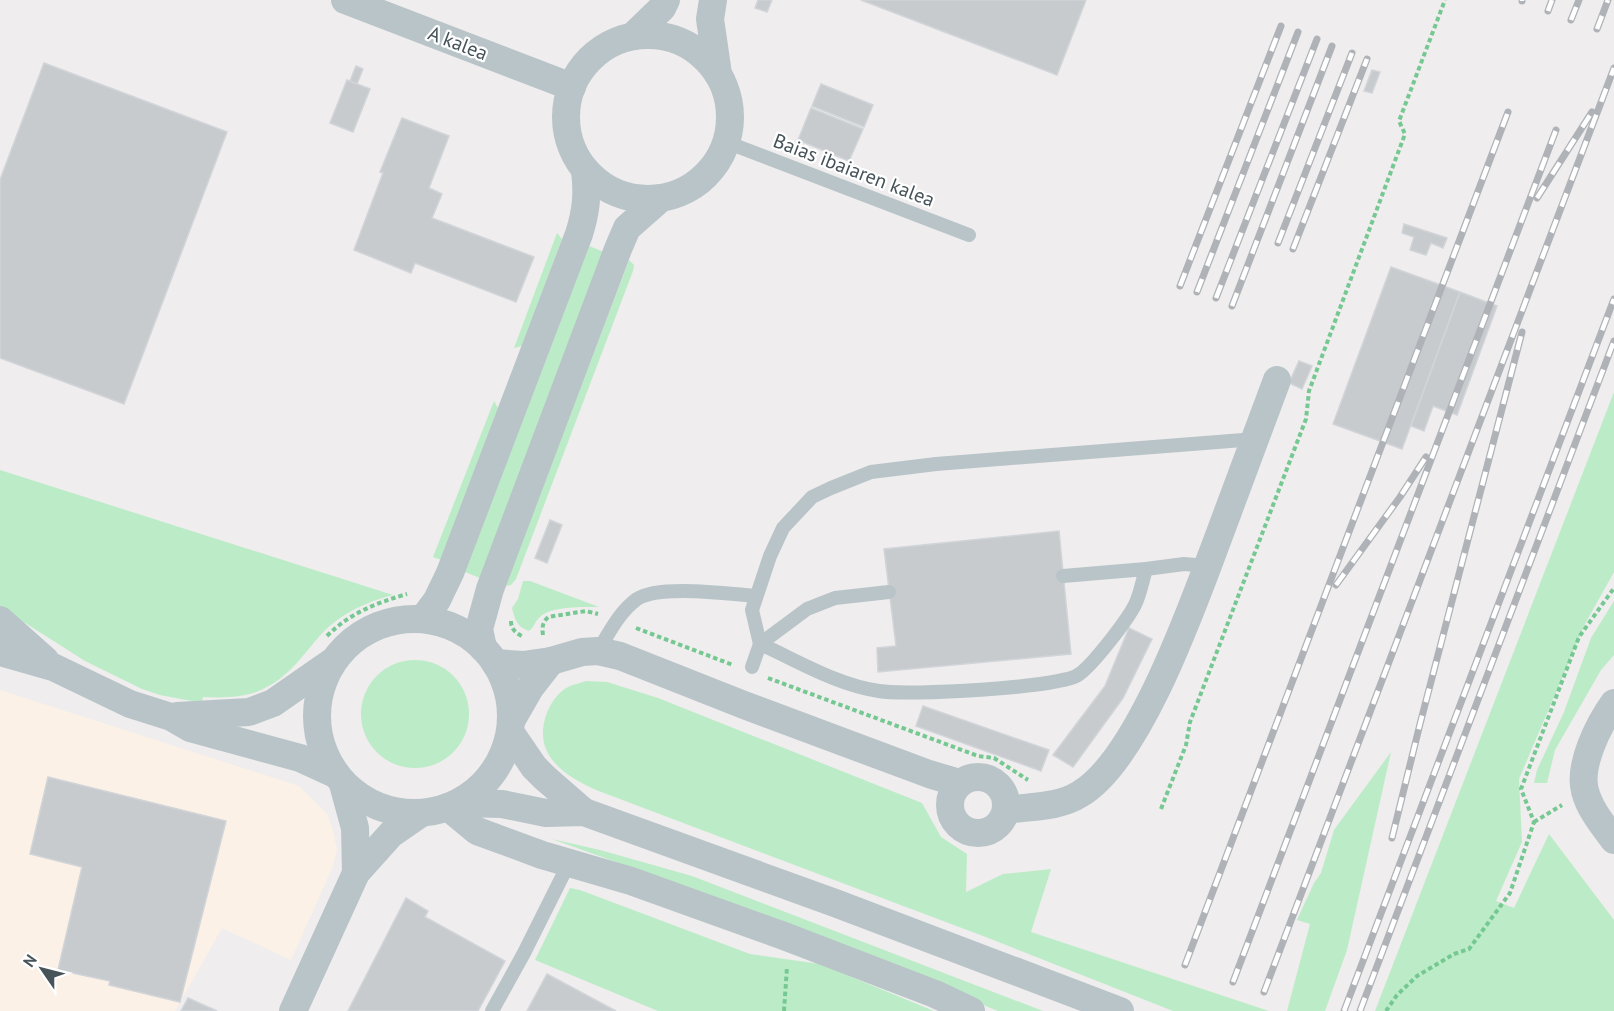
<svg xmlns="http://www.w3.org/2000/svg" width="1614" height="1011" font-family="'PT Sans',sans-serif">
<rect width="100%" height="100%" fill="#efeded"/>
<polygon fill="#fbf1e6" points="0,690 299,786 327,814 332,827 337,849 333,866 291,960 222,928 175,1011 0,1011"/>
<g fill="#bcecc7">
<polygon points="557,233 562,239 522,346 514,348"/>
<polygon points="589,246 604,252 480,578 465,572"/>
<polygon points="629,260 634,265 633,271 516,579 511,585 505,586"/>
<polygon points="1614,392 1614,572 1585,624 1519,779 1522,842 1496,901 1514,908 1549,834 1614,920 1614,1011 1375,1011"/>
<polygon points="494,401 498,408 441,560 433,557"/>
<path d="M0,470l393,125c-28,7 -57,21 -76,44 -16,19 -30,39 -54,50 -17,9 -41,9 -60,8l-1,6 -42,-8 -18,-6 -57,-28 -85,-54z"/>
<path d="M523,581h7l69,26c-16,0 -46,-1 -58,9 -6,4 -6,11 -12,15 -12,-4 -14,-11 -17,-23l6,-9z"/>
<polygon points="1614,601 1614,655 1601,670 1555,750 1547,783 1534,783 1537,770 1564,712 1591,638"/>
<circle cx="415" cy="714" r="54"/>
<path d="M586,681l21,1 51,16 264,105 19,34 26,17 -1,38 37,-18 48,-5 -20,63 238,79h-96l-190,-75 -387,-146c-18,-8 -42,-21 -50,-41 -9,-20 3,-52 22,-62 6,-3 13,-4 18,-6z"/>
<polygon points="1391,752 1347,950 1325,1011 1287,1011 1310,924 1297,920 1314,883 1321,873 1334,830"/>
<polygon points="552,839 600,850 692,876 1043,1011 998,1011 749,910"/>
<polygon points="570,888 580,890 750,954 820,964 934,1011 658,1011 535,960"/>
</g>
<g fill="#c7cbce" stroke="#d1d4d8" stroke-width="1.5">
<polygon points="758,0 772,0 767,12 755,8"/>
<polygon points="861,0 1086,0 1057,75"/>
<polygon points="44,63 227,132 124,404 0,358 0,180"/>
<polygon points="356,66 363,69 357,84 350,81"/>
<polygon points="1372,70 1380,72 1372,93 1364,91"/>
<polygon points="347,80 370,89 353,132 330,123"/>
<polygon points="821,84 873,105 864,127 812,106"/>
<polygon points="811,108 863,129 849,161 798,140"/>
<polygon points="402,118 449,136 429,188 442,194 432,218 534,257 516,302 415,263 411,273 354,250 383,173 380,172"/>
<polygon points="1404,224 1447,238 1443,248 1431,243 1426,255 1410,250 1414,237 1402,233"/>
<polygon points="1391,267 1460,292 1402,449 1333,424"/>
<polygon points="1460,292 1497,306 1457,415 1433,406 1424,431 1411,426"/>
<polygon points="1299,361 1312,366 1302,389 1289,383"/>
<polygon points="550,520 562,525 547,563 535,558"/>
<polygon points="1059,531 1071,654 878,672 877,648 896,646 884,549"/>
<polygon points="1129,628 1152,639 1123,698 1073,767 1053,755 1105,686"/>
<polygon points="923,706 1049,750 1041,771 916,726"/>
<polygon points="48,777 226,821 180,1002 109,985 110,981 58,970 82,867 30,854"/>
<polygon points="406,898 428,911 425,917 505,961 478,1011 348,1011"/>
<polygon points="547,974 616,1011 527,1011"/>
<polygon points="188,998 217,1011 181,1011"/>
</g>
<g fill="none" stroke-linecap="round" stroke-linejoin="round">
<g stroke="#76c892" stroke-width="4" stroke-dasharray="4.5 3" stroke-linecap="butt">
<path d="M511,621c0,9 6,13 13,16"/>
<polyline points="636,628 733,665"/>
<path d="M543,635c-1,-7 -1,-12 5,-18l38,-6 12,3"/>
<path d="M327,636c23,-23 49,-33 80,-42"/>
<polyline points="768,678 978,756 994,758 1028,780"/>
<polyline points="1161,809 1186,745 1190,722 1306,419 1309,391 1405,134 1399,121 1445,0"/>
<polyline points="1534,822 1562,805"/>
<polyline points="784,1011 787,967"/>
<polyline points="1386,1011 1397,995 1417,976 1454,954 1469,949 1510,893 1534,822 1521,789 1579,637 1614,588"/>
</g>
<g stroke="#b9c4c9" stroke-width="14">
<polyline points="726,142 969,235"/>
<polyline points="1146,569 1184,564 1207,566"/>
<polyline points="760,644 752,610 770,556 783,528 812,497 831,488 871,472 936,464 1256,439"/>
<path d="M760,644c38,17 77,41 119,47 28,5 178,-3 199,-16 14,-9 54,-60 59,-75 4,-10 6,-21 9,-31l-83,7"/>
<path d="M598,651c11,-18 21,-39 39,-52 22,-15 92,-5 119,-3"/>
<polyline points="752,667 760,644 807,609 835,598 889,592"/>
<polyline points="492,1011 524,953 569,863"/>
</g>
<g stroke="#b9c4c9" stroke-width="28">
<polyline points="345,0 572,87"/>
<polyline points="713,0 710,19 718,74"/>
<circle cx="648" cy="117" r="82"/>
<polyline points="633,36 662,8 666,0"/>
<path d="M423,619l14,-19 13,-27 129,-339c7,-22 9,-40 6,-63"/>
<circle cx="414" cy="716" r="97"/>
<polyline points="0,620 45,660"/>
<polyline points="483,648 479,629 490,589 618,249 627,228 661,198"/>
<polyline points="0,652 53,667 130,704 171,717 190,728 300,758 335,774"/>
<polyline points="495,663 523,665 551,661 582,652 598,651 620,656 744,705 929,774 959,783"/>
<path d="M1614,703c-15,21 -36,62 -29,88 5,19 18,34 29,49"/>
<polyline points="177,716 249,712 273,703 332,662"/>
<polyline points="511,721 530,688 551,661"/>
<polyline points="510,732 534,767 545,778 584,812"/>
<circle cx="978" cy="805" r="28"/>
<polyline points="343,784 355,828 356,873"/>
<polyline points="461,803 502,804 546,813 584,812 835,903 1120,1011"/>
<polyline points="448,807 477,831 542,855 631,881 784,936 935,994 971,1011"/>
<path d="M1006,810c24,-4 52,-2 74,-16 60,-35 115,-195 140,-261 19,-51 38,-102 57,-153"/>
<polyline points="293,1011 356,873 391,834 420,814"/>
</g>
<defs>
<g id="rail">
<polyline points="1522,1 1522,0"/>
<polyline points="1548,11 1552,0"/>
<polyline points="1571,20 1579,0"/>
<polyline points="1597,29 1608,0"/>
<polyline points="1537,198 1592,112"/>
<polyline points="1278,243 1352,53"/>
<polyline points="1293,249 1367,59"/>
<polyline points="1180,286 1281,26"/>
<polyline points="1197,292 1298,32"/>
<polyline points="1216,298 1317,39"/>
<polyline points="1232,306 1332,46"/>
<polyline points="1336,585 1400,497 1426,457"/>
<polyline points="1392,838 1420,724 1522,332"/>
<polyline points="1185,965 1508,112"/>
<polyline points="1233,982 1556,130"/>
<polyline points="1264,992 1614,68"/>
<polyline points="1344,1011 1614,299"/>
<polyline points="1360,1011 1614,341"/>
</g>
</defs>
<use href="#rail" stroke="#afb3b7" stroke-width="7"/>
<use href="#rail" stroke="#fff" stroke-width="4.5" stroke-dasharray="14" stroke-linecap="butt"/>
</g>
<g text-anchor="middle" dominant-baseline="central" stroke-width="4.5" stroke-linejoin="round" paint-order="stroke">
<g font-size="20" fill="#465359" stroke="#fff">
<text transform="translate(458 43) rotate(21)">A kalea</text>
<text transform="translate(854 170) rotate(21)">Baias ibaiaren kalea</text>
</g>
</g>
<g transform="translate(42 969) rotate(305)" stroke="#ffffff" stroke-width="4.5" paint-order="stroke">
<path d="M0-4.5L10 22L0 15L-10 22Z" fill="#465359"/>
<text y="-9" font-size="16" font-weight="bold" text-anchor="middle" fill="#465359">N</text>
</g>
</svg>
